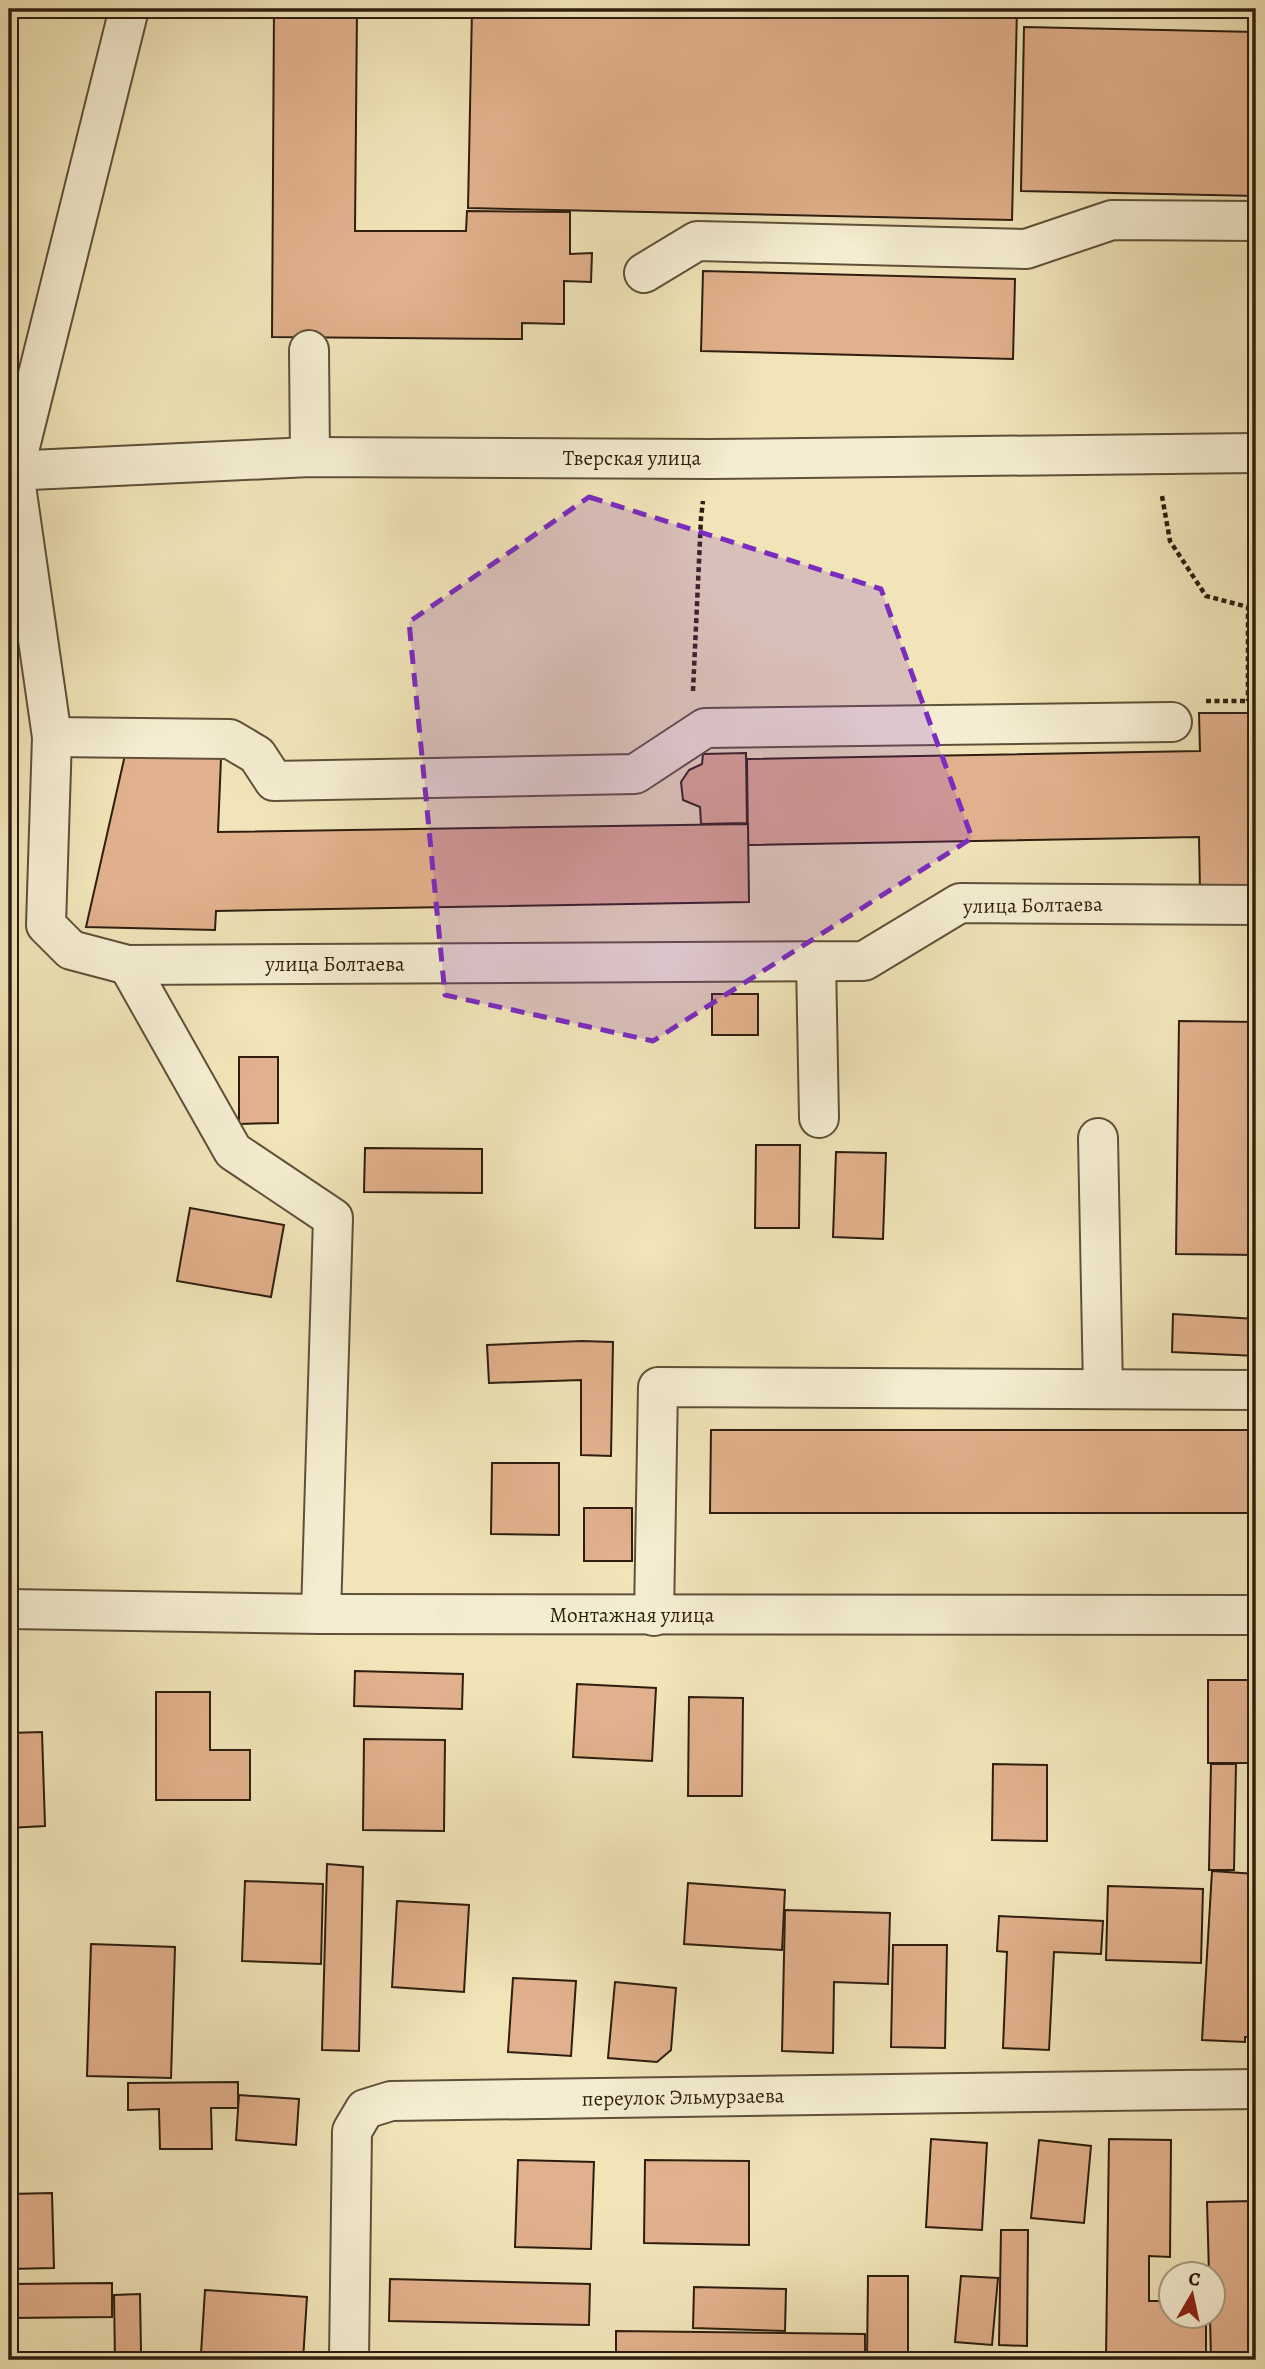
<svg xmlns="http://www.w3.org/2000/svg" width="1265" height="2369" font-family="Alegreya,serif">
<rect width="100%" height="100%" fill="#f0e4b8"/>
<filter id="stains"><feTurbulence type="fractalNoise" baseFrequency=".00286" numOctaves="4"/><feColorMatrix values="0 0 0 0 .2 0 0 0 0 .09 0 0 0 0 .02 0 0 0 .5 -.17"/></filter>
<radialGradient id="worn" r=".72"><stop offset=".6" stop-color="#630" stop-opacity="0"/><stop offset="1" stop-color="#630" stop-opacity=".3"/></radialGradient>
<g fill="#e1b08c" stroke="#2f1e0f" stroke-width="2">
<polygon points="274,9 357,9 355,231 466,231 467,211 570,212 570,254 592,253 591,282 564,281 564,324 522,323 522,339 272,337"/>
<polygon points="472,9 1017,9 1012,220 468,208"/>
<polygon points="1024,27 1256,32 1256,196 1021,191"/>
<polygon points="703,271 1015,279 1013,359 701,351"/>
<polygon points="1199,713 1256,713 1256,891 1200,892 1199,837 748,845 747,759 1200,751"/>
<polygon points="746,753 747,823 701,824 700,807 683,800 681,782 689,770 702,764 703,754"/>
<polygon points="125,755 221,758 218,832 748,824 749,902 216,911 215,930 86,927"/>
<rect x="712" y="994" width="46" height="41"/>
<polygon points="1179,1021 1256,1022 1256,1255 1176,1254"/>
<polygon points="239,1057 278,1057 278,1123 239,1124"/>
<polygon points="756,1145 800,1145 799,1228 755,1228"/>
<polygon points="365,1148 482,1149 482,1193 364,1192"/>
<polygon points="836,1152 886,1153 883,1239 833,1237"/>
<polygon points="190,1208 284,1225 271,1297 177,1281"/>
<polygon points="1173,1314 1256,1319 1256,1356 1172,1352"/>
<polygon points="582,1341 613,1342 611,1456 581,1455 581,1380 489,1383 487,1345"/>
<polygon points="711,1430 1256,1430 1256,1513 710,1513"/>
<polygon points="492,1463 559,1463 559,1535 491,1534"/>
<rect x="584" y="1508" width="48" height="53"/>
<polygon points="355,1671 463,1674 462,1709 354,1706"/>
<rect x="1208" y="1680" width="48" height="83"/>
<polygon points="577,1684 656,1688 652,1761 573,1757"/>
<polygon points="156,1692 210,1692 210,1750 250,1750 250,1800 156,1800"/>
<polygon points="689,1697 743,1698 742,1796 688,1796"/>
<polygon points="42,1732 45,1826 9,1828 9,1733"/>
<polygon points="364,1739 445,1740 444,1831 363,1830"/>
<polygon points="993,1764 1047,1765 1047,1841 992,1840"/>
<polygon points="1211,1764 1236,1764 1234,1870 1209,1870"/>
<polygon points="327,1864 363,1867 359,2051 322,2050"/>
<polygon points="1212,1871 1256,1874 1256,1911 1252,1911 1249,1977 1256,1977 1256,2037 1245,2037 1245,2042 1202,2040"/>
<polygon points="245,1881 323,1884 321,1964 242,1961"/>
<polygon points="688,1883 785,1890 782,1950 684,1944"/>
<polygon points="1108,1886 1203,1889 1201,1963 1106,1960"/>
<polygon points="397,1901 469,1905 464,1992 392,1987"/>
<polygon points="785,1910 890,1913 888,1984 834,1982 833,2053 782,2051"/>
<polygon points="999,1916 1103,1921 1101,1954 1054,1952 1049,2050 1003,2048 1007,1952 997,1951"/>
<polygon points="91,1944 175,1947 171,2078 87,2076"/>
<polygon points="893,1945 947,1945 945,2048 891,2047"/>
<polygon points="9,1973 15,1973 9,2041"/>
<polygon points="513,1978 576,1981 571,2056 508,2052"/>
<polygon points="615,1982 676,1988 671,2050 657,2062 608,2058"/>
<polygon points="238,2082 238,2108 211,2108 212,2149 160,2149 159,2109 128,2110 128,2083"/>
<polygon points="239,2095 299,2099 296,2145 236,2140"/>
<polygon points="931,2139 987,2143 982,2230 926,2227"/>
<polygon points="1109,2139 1171,2140 1170,2257 1149,2256 1149,2301 1170,2301 1170,2316 1206,2316 1206,2360 1106,2358"/>
<polygon points="1039,2140 1091,2146 1084,2223 1031,2218"/>
<polygon points="518,2160 594,2162 591,2249 515,2247"/>
<polygon points="645,2160 749,2161 749,2245 644,2243"/>
<polygon points="52,2193 54,2268 9,2269 9,2194"/>
<polygon points="1252,2201 1254,2269 1256,2269 1256,2358 1211,2359 1210,2316 1212,2316 1212,2274 1209,2274 1207,2202"/>
<polygon points="1001,2230 1028,2230 1027,2346 999,2345"/>
<polygon points="868,2276 908,2276 908,2360 867,2360"/>
<polygon points="961,2276 998,2278 992,2345 955,2342"/>
<polygon points="390,2279 590,2284 589,2325 389,2321"/>
<polygon points="112,2283 112,2317 9,2318 9,2284"/>
<polygon points="694,2287 786,2289 785,2331 693,2328"/>
<polygon points="205,2290 307,2297 303,2360 201,2353"/>
<polygon points="140,2294 141,2352 222,2356 222,2360 115,2360 114,2295"/>
<polygon points="616,2331 865,2334 865,2360 616,2360"/>
</g>
<g fill="none" stroke-linecap="round" stroke-linejoin="round">
<defs>
<g id="minor">
<polyline points="644,273 697,241 1026,249 1112,220 1256,221"/>
<polyline points="309,350 310,457"/>
<polyline points="9,471 310,457 710,459 1256,453"/>
<polyline points="14,472 52,737 46,925 71,950 128,965 864,961 960,903 1256,905"/>
<polyline points="9,491 129,9"/>
<polyline points="52,737 230,739 257,755 274,781 635,774 705,728 1172,722"/>
<polyline points="816,962 819,1118"/>
<polyline points="128,965 233,1151 333,1218 321,1614"/>
<polyline points="1098,1138 1103,1389"/>
<polyline points="9,1609 321,1614 1256,1615"/>
<polyline points="654,1616 658,1387 1256,1390"/>
<polyline points="349,2360 352,2131 365,2109 391,2101 1256,2089"/>
</g>
</defs>
<use href="#minor" stroke="#5f5039" stroke-width="42"/>
<g stroke="#2f1e0f" stroke-width="4.5" stroke-dasharray="5 3.5" stroke-linecap="butt">
<polyline points="1162,496 1170,541 1206,596 1248,607 1248,701"/>
<polyline points="693,691 701,518 703,501"/>
<polyline points="1206,701 1248,701 1256,705"/>
</g>
<use href="#minor" stroke="#f5edd1" stroke-width="38"/>
</g>
<path fill="#7b2cbf" fill-opacity="0.2" stroke="#7b2cbf" stroke-width="5" stroke-dasharray="14 9" stroke-linejoin="round" d="M589,497l292,92 91,249 -319,203 -208,-46 -36,-373z"/>
<g text-anchor="middle" dominant-baseline="central" stroke-width="7" stroke-linejoin="round" paint-order="stroke">
<g font-size="21" fill="#2f1e0f" stroke="#f5edd1">
<text x="632" y="458">Тверская улица</text>
<text transform="translate(1033 905) rotate(-1)">улица Болтаева</text>
<text x="335" y="964">улица Болтаева</text>
<text x="632" y="1615">Монтажная улица</text>
<text transform="translate(683 2097) rotate(-1)">переулок Эльмурзаева</text>
</g>
</g>
<rect width="1265" height="2369" fill="none" stroke="#f0e4b8" stroke-width="35"/>
<rect x="10" y="10" width="1244" height="2348" fill="none" stroke="#2f1e0f" stroke-width="3.5"/>
<rect x="18" y="18" width="1230" height="2334" fill="none" stroke="#2f1e0f" stroke-width="2"/>
<g transform="translate(1192 2295) rotate(9)"><circle r="33" fill="#f5edd1" stroke="#a69a83" stroke-width="2"/>
<path d="M0-5L12 26L0 18L-12 26Z" fill="#8f2418"/>
<text y="-10" font-size="19" font-weight="bold" text-anchor="middle" fill="#2f1e0f">С</text>
</g>
<rect width="100%" height="100%" filter="url(#stains)"/>
<rect width="100%" height="100%" fill="url(#worn)"/>
</svg>
